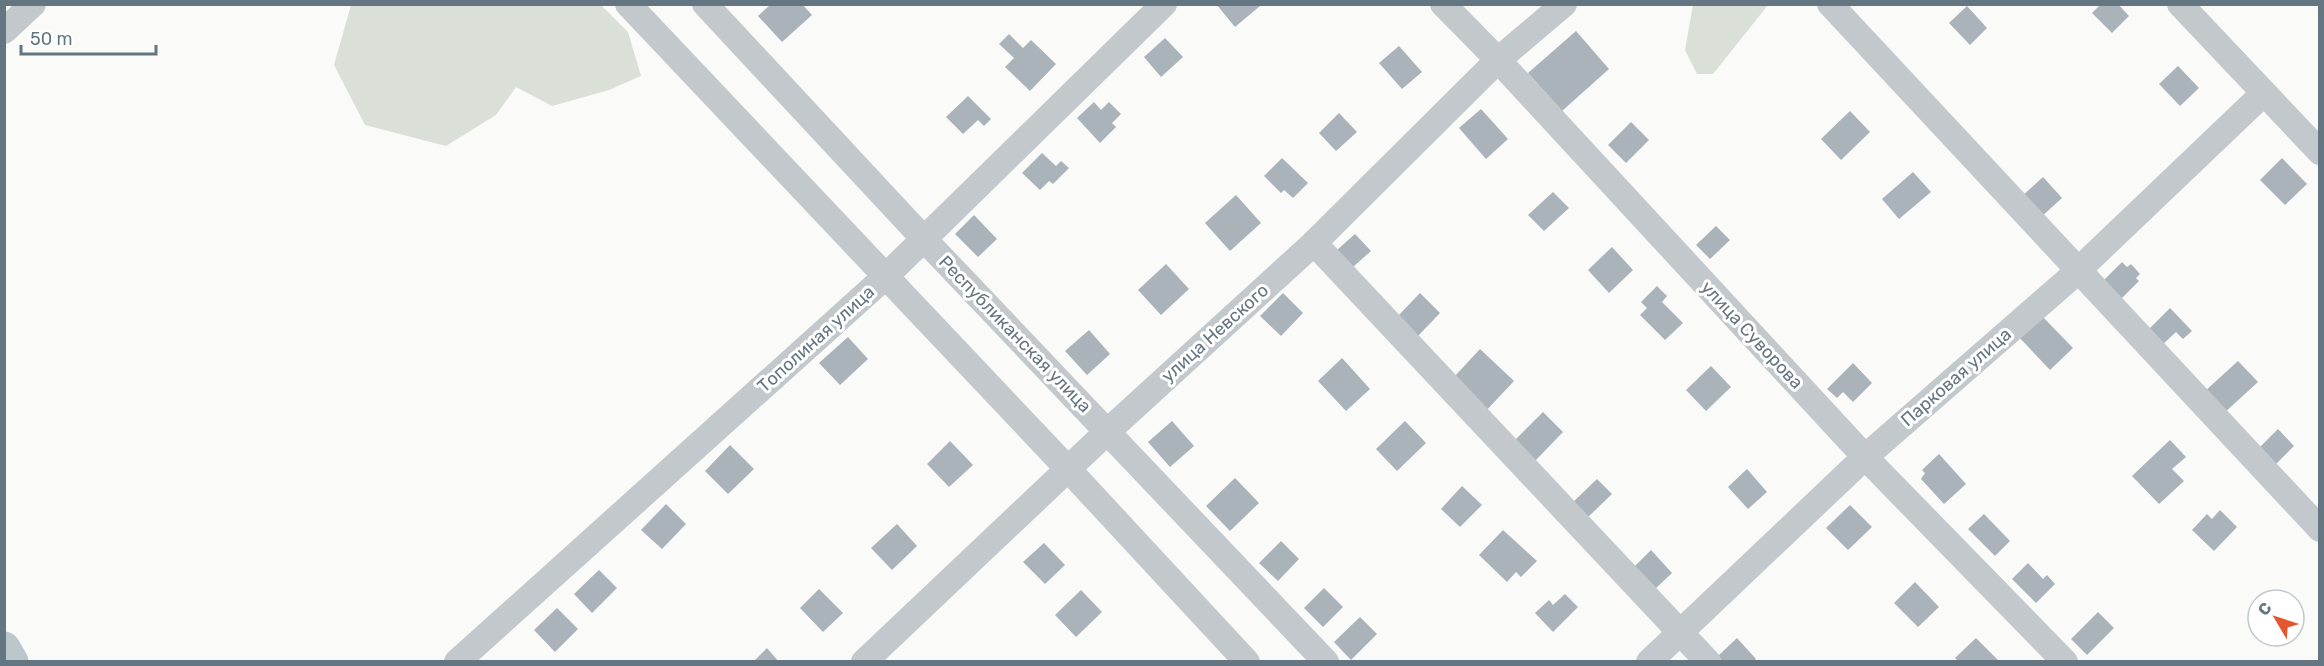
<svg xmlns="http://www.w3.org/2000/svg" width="2324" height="666" font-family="Rubik,sans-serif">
<rect width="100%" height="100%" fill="#fafaf8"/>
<g fill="#dadfd7">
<polygon points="600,4 628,32 641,76 609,90 552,106 516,87 496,115 446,146 365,125 334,65 351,5"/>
<polygon points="1693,5 1693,4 1768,5 1713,74 1697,74 1685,50"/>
</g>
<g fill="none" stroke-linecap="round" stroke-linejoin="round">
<polyline stroke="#bbc7cb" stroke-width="33" points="4,648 12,662"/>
</g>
<g fill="#aab3b9">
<polygon points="771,4 802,4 812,15 782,42 758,16"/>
<polygon points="1216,4 1258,4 1260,6 1235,27"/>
<polygon points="2101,4 2118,4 2129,16 2112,33 2092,13"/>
<polygon points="1967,6 1987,28 1970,45 1949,23"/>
<polygon points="1576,31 1609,69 1562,111 1528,73"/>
<polygon points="1009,34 1023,48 1031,40 1056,64 1030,91 1005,67 1014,58 999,44"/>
<polygon points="1165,38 1183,57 1161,77 1144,57"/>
<polygon points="1399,46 1422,72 1402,89 1379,63"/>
<polygon points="2178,66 2199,88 2180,106 2159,84"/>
<polygon points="968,96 991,119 984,126 978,120 963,134 946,117"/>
<polygon points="1094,102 1101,110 1109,102 1121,114 1112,123 1116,127 1100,143 1077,118"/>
<polygon points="1481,109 1508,139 1486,159 1459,128"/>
<polygon points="1850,111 1870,132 1841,160 1821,139"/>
<polygon points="1339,113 1357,132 1336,151 1319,133"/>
<polygon points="1631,122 1649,140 1626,163 1608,145"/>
<polygon points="1042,153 1056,166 1061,161 1069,168 1053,184 1049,181 1040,190 1022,173"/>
<polygon points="1282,158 1308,183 1293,198 1284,190 1281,193 1264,176"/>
<polygon points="2282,158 2307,184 2285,205 2260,180"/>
<polygon points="1913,172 1931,192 1899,219 1882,199"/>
<polygon points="2043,177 2062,198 2040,218 2021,197"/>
<polygon points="1553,192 1569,208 1544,231 1528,215"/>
<polygon points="1236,195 1261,223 1230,251 1205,223"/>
<polygon points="974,215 997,239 978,257 955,234"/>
<polygon points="1716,226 1730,240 1710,259 1696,245"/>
<polygon points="1355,234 1371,251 1353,267 1337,250"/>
<polygon points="1612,247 1633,270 1609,293 1588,270"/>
<polygon points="2122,262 2127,267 2131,264 2140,274 2136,278 2139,281 2120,300 2102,282"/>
<polygon points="1166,264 1189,289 1161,315 1138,290"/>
<polygon points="1657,286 1667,296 1662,302 1683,323 1665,340 1640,315 1647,308 1641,302"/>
<polygon points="1283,293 1303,313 1281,336 1260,316"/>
<polygon points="1420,293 1440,313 1418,336 1398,316"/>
<polygon points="2170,308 2192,331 2183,339 2176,332 2161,346 2147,331"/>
<polygon points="2040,314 2073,348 2050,370 2018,336"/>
<polygon points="1089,330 1110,354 1087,375 1065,351"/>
<polygon points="848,337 868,359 840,385 819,363"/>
<polygon points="1480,349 1514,381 1483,414 1454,377"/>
<polygon points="1342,358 1370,389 1346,411 1318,381"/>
<polygon points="2238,361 2258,382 2224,413 2204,392"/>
<polygon points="1853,363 1872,383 1853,402 1843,392 1837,398 1827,389"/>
<polygon points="1711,366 1731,387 1706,411 1686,390"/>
<polygon points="1543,412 1563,432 1534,462 1513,442"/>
<polygon points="1172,421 1194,446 1170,467 1148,442"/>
<polygon points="1405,421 1426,443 1397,471 1376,449"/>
<polygon points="2278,429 2294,446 2274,466 2257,450"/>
<polygon points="2170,440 2186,457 2172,469 2184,481 2159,504 2132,476"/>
<polygon points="950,441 973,465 949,487 927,464"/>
<polygon points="730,445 754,469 728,494 705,471"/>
<polygon points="1939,454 1966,484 1944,504 1921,479 1925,473 1922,470"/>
<polygon points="1747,469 1767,492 1748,509 1728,487"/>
<polygon points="1235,478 1259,503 1230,531 1206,506"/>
<polygon points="1597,479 1612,494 1586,519 1571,504"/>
<polygon points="1462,486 1482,505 1460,527 1441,509"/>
<polygon points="666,504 686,524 662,549 641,530"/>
<polygon points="1850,505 1872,527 1848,550 1826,528"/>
<polygon points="2220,510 2237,527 2214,551 2192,530 2207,514 2212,519"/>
<polygon points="1984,514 2010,541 1995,556 1968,529"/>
<polygon points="897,524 917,546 892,570 871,548"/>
<polygon points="1503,530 1537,561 1521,577 1516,572 1507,582 1479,555"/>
<polygon points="1281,541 1299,559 1278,581 1259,563"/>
<polygon points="1044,543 1065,565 1045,584 1023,562"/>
<polygon points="1651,550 1672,573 1655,589 1634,567"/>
<polygon points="2028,563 2043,579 2047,575 2055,584 2036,603 2012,579"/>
<polygon points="599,570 617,588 592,613 574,594"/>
<polygon points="1915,582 1939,607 1918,627 1894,603"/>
<polygon points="1324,588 1343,607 1323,627 1304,608"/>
<polygon points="819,589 843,613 823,632 800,608"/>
<polygon points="1081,590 1102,612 1076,637 1055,615"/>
<polygon points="1565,594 1578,607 1553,632 1535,613 1549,600 1553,605"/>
<polygon points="557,608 578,629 555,652 534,630"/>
<polygon points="2098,612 2114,628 2087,655 2071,639"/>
<polygon points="1360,617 1377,634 1351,660 1334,642"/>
<polygon points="1737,638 1756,659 1753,662 1723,662 1718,656"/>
<polygon points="1976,638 2000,662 1959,662 1955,658"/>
<polygon points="767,648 779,662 753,662"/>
</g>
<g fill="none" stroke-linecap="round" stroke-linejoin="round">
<g stroke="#c3c8cc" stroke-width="26">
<polyline points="628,4 1068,469 1247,662"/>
<polyline points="705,4 923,238 1326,662"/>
<polyline points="1443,4 1498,60 1865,457 2065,662"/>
<polyline points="1830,4 2320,529"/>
<polyline points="2180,4 2320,152"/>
<polyline points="4,31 33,4"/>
<polyline points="1314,243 1708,662"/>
<polyline points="457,662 885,277 1164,4"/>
<polyline points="864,662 1108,431 1314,243 1498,60 1564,4"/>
<polyline points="1649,662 1865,457 2069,279 2264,93"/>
</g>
</g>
<g text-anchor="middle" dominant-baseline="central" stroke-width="6" stroke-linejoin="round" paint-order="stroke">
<g font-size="18" fill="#657683" stroke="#fff">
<text transform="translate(1215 333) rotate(-42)">улица Невского</text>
<text transform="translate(1015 334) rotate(46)">Республиканская улица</text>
<text transform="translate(1752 335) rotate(47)">улица Суворова</text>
<text transform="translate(816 339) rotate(-42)">Тополиная улица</text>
<text transform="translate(1956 377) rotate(-41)">Парковая улица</text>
</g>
</g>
<rect width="2324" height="666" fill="none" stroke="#657683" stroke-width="12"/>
<g transform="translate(2276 618) rotate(309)"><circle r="28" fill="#ffffff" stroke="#c1c8cd" stroke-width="1.5"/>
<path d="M0-4.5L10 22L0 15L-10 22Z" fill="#e4572e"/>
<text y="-9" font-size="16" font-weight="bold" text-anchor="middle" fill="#657683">С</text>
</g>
<path d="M21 45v9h135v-9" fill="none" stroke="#657683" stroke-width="3"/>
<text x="30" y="45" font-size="18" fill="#657683" stroke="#ffffff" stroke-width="4.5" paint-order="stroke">50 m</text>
</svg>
